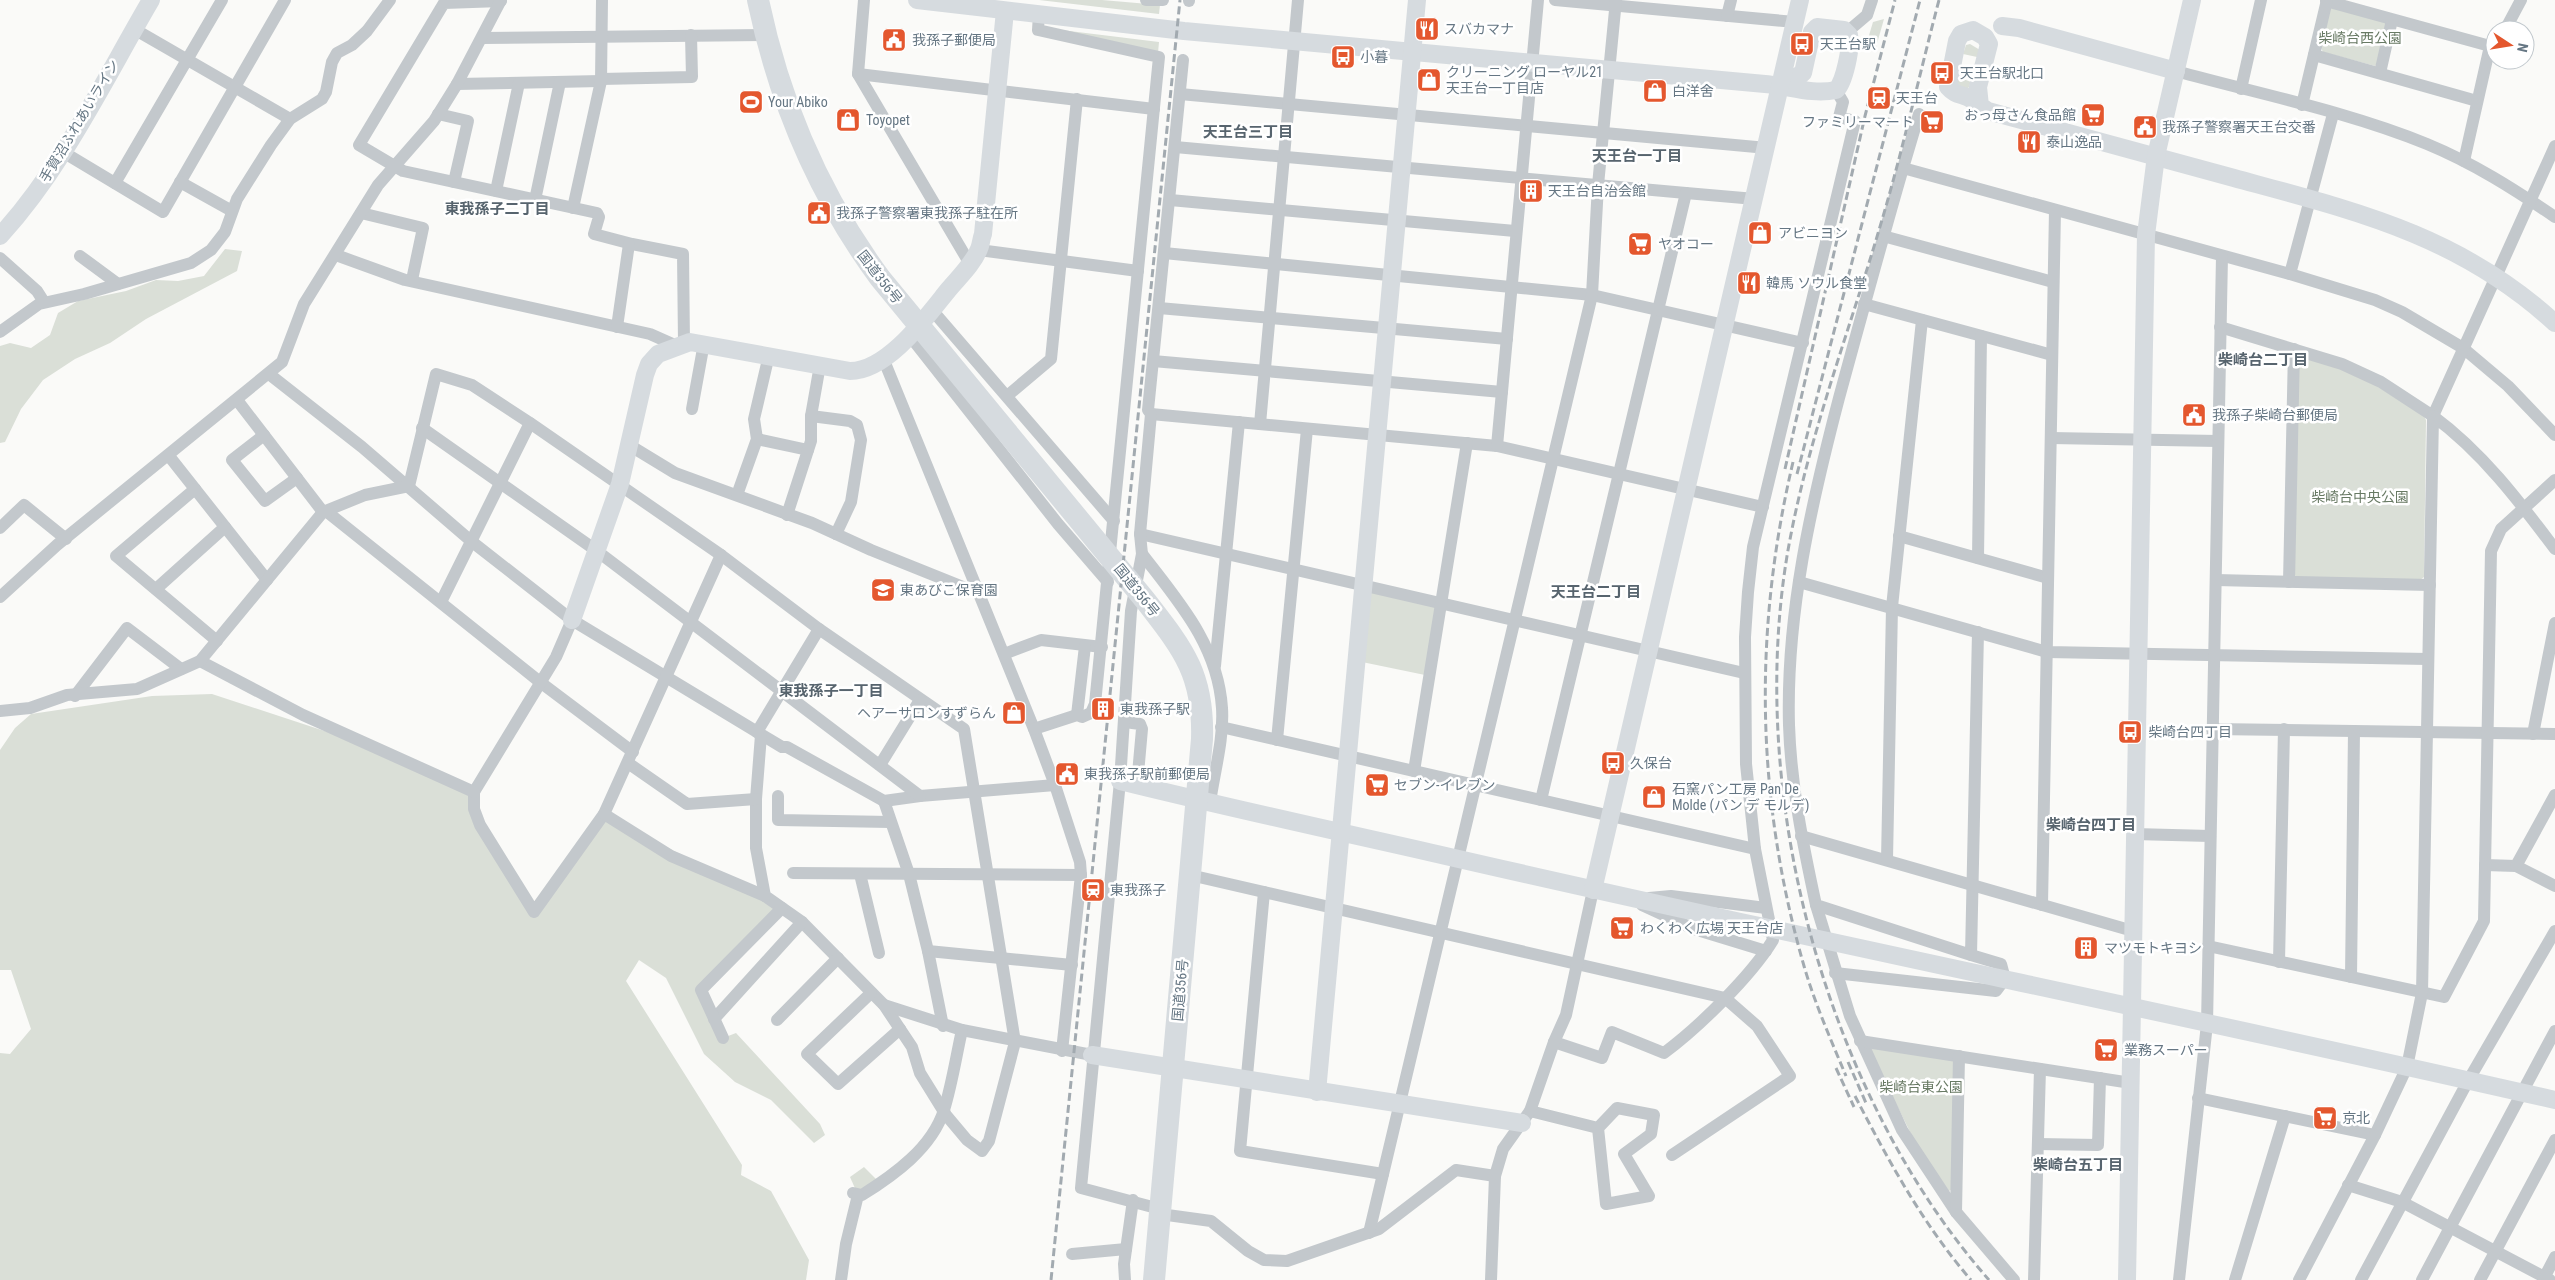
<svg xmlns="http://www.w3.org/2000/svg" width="2555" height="1280" font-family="'Roboto Condensed','Noto Sans JP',sans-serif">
<rect width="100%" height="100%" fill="#fafaf8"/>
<g fill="#dadfd7">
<polygon points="1039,0 1102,0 1160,5 1159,14"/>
<polygon points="2333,7 2385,21 2388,26 2379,64 2375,66 2323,52 2320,46 2329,9"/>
<polygon points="1884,19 1876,47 1867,42 1873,22"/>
<polygon points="1045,28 1159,42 1158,53"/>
<polygon points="1970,44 1980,50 1977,57 1963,54 1966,45"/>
<polygon points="1958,77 1971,82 1968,89 1965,90 1955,83"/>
<polygon points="225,249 242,251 237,271 146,319 110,343 75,359 43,380 21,409 5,442 0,443 0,346 10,343 31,348 50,335 58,313 78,301 126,291 156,280 178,281 204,276"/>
<polygon points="2303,356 2340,369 2377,386 2424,416 2426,420 2424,577 2420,580 2297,578 2294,574 2298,359"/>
<polygon points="1368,591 1437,607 1425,675 1362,662"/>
<polygon points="212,694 364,744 474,792 480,825 534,912 604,814 782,908 701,990 723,1038 736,1033 820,1124 825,1135 814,1143 771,1100 735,1082 704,1054 666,978 639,960 626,981 742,1165 741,1175 771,1191 809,1260 806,1280 0,1280 0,1053 10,1054 31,1029 11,970 0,970 0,750 15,728 31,714 152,696"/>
<polygon points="1867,1045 1955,1059 1954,1188 1949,1191 1915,1142"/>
<polygon points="864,1167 881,1184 858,1195 850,1177"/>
</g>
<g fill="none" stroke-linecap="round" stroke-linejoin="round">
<g stroke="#c3c8cc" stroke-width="12">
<polyline points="864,0 858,74 970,264"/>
<polyline points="1146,0 1163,0"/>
<polyline points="1555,0 1795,22"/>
<polyline points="501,1 444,3 359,145 403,171 597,213 599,217 594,234 632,244 683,254 684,343"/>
<polyline points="1189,1 1189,0"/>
<polyline points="2326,1 2490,46"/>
<polyline points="1727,16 1731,0"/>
<polyline points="134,29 290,119"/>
<polyline points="2505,30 2521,0"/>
<polyline points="1847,32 1867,15 1872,0"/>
<polyline points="482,38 765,35"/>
<polyline points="2314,55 2477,101"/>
<path d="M2176,71c83,23 170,40 251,73 46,19 87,45 128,73"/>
<polyline points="2380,73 2392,20"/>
<polyline points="858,74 1154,109"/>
<polyline points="601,79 692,77 691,35"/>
<polyline points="457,84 601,81"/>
<polyline points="2241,89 2261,0"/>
<polyline points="1180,94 1767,148"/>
<polyline points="2302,105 2327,0"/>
<polyline points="438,114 468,121 454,182"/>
<polyline points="1919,114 1903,168 2290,274 2375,300 2402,312 2463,348 2508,386 2555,435"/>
<polyline points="1175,147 1686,193"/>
<polyline points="63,152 163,212 285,0"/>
<polyline points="2464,161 2490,46 2495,43"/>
<path d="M1903,168c-22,76 -43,153 -64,230 -28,107 -53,216 -50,327 2,61 14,120 27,180l155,50 7,-323"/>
<polyline points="180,182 232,211"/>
<polyline points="115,183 222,0"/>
<polyline points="496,191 519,83"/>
<polyline points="1755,199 1686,193 1541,800 1755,849"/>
<polyline points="535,200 560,82"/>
<polyline points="1170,200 1515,231"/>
<polyline points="573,208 601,81 602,0"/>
<polyline points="361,213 423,228 412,280"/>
<polyline points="1883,236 2053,282"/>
<polyline points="979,250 1138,271"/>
<polyline points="1164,253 1592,295 1803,343"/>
<polyline points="336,255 405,280 650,334 677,346"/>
<polyline points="80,256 118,284"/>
<polyline points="0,258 37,291 44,302"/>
<polyline points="2290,274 2333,114"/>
<polyline points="1864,304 2052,355"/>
<polyline points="1159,308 1507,339"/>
<polyline points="932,310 1114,521"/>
<polyline points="617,327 629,244"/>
<polyline points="2220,327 2342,364 2381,382 2433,416 2555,146"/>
<polyline points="0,332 39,304 84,294 191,263 211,250 225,232 237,199 271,145 290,119 322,99 326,92 332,62 337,53 352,45 367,31 390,0"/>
<polyline points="910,336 1058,524 1108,582"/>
<polyline points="883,358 1034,729 1055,785 1080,862 1081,875 1062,1051"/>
<polyline points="1153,361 1502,392"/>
<polyline points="269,374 362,447 471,541 572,620 782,747 787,747 884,801 920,796 1055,785"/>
<polyline points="1007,396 1051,359 1077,99"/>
<polyline points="237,400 323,512"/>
<polyline points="692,409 704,343"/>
<polyline points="1151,414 1497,446 1763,507"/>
<polyline points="811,416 850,421 857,425 861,440 851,502 836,534"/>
<polyline points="1260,424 1298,0"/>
<polyline points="422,428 597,551 920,796"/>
<polyline points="264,435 232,460 265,501 297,478"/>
<polyline points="2051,438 2218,441"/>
<polyline points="757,439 808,450"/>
<polyline points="629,445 675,473 812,523 871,550 978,593"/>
<polyline points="1497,446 1538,0"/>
<polyline points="169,456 267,580"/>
<polyline points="195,489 116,556 217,641"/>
<polyline points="737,495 757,439 754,419 769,355"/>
<polyline points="326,511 540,682 633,752"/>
<polyline points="787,515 811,441 811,416 820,365"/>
<polyline points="0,528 24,505 66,539"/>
<polyline points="1140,534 1744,673"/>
<polyline points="1899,536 2048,578"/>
<path d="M1142,554c36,47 76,91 80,154 2,31 -8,65 -12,95"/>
<polyline points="1978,558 1981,336"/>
<polyline points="2216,580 2430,585"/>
<polyline points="1799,582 2047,652 2428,659"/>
<polyline points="2289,582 2294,349"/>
<polyline points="156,589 225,527"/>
<polyline points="0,597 57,545 282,362 304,304 378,185 434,121 457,84 501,0"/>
<polyline points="441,602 530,423"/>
<polyline points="572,620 556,657 474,792 474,809 480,825 534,912 604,814 721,555"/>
<polyline points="1004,654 1041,640 1102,647"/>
<polyline points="200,661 303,715 474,792"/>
<polyline points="1215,666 1239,422"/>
<polyline points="75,696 127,628 181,669"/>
<polyline points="0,711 30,708 67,695 137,689 200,661 323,512 365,495 409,486 436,374 472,385 530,423 721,555 819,629 964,729 1015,1042 989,1141 982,1151 967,1140 946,1115 920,1073 912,1047 884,1005 802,922 765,896 756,848 756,799 761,735"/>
<polyline points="1077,715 1085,646"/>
<polyline points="1125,722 1140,724 1142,729 1137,785"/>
<polyline points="1221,727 1541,800"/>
<polyline points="1034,729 1077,715 1082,717 1091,713 1095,704 1159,57 1038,30 1039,14"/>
<polyline points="2212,729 2555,734"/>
<polyline points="757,732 819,629"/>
<polyline points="2533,734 2555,623"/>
<polyline points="1277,740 1307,429"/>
<polyline points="628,763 687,804 756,799"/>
<polyline points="880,765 920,700"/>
<polyline points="1414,771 1467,443"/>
<polyline points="778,796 778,820 890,822"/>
<polyline points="884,801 909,874 928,951 943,1026"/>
<polyline points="604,814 671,856 765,896"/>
<polyline points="2134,834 2210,836"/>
<polyline points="1801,836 2133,931"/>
<polyline points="1887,860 1892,607 1922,320"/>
<polyline points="2485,865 2516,866 2555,886"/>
<polyline points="2516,866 2555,795"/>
<polyline points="793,873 1081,875"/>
<polyline points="860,874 879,953"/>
<polyline points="1190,875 1725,998 1757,1026 1790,1076 1672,1155"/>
<polyline points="1264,892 1240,1151 1383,1174"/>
<polyline points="1649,898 1671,896 1766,908"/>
<polyline points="1642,905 1694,929 1766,951"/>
<polyline points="1816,905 1850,1016 1902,1130 1956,1212 2014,1280"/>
<polyline points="2042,905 2055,210"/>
<polyline points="2208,946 2444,997 2484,921 2491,551 2501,529 2555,480"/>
<polyline points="928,951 1072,965"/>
<polyline points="2279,962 2284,729"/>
<polyline points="1835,973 1996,991 2005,979 2001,964 1971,955"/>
<polyline points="2351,977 2354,731"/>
<polyline points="871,993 807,1054 838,1084 900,1029"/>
<polyline points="884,1005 962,1030 1092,1055"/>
<polyline points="714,1019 802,922"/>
<polyline points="777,1020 838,958"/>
<polyline points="723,1038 701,990 782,908"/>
<polyline points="1860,1041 2131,1083"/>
<path d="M1554,1042l48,16 10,-26 52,21c35,-26 87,-77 109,-113l-18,-91 -9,-85 -1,-127 3,-45 5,-45 102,-426 -16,-4 4,-15 -7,-12"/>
<polyline points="2198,1098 2375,1135"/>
<polyline points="1530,1111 1598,1128 1606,1204 1649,1196 1624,1154 1651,1134 1654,1115 1617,1108 1598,1128"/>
<polyline points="2038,1144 2098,1145 2100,1078"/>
<polyline points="2348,1185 2402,1202 2550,1280"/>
<path d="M853,1193l9,2c32,-20 70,-47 82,-85 8,-26 12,-53 18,-80"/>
<polyline points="1160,1209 1081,1188 1120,781 1131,611 1142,554 1140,534 1151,414 1148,410 1183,60"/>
<polyline points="1956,1212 1959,1056"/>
<polyline points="1160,1214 1211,1221 1248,1251 1264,1260 1287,1261 1379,1229 1456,1170 1495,1176"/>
<polyline points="1369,1233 1592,295 1598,185 1616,0"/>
<polyline points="1072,1254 1126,1249"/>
<polyline points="841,1280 846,1244 858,1195"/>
<polyline points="1125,1280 1124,1264 1133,1200"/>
<polyline points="1491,1280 1495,1176 1503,1149 1530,1111 1554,1042 1566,1015 1593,890"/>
<polyline points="2034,1280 2040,1069"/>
<polyline points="2179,1280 2207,1024 2222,256"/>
<polyline points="2235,1280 2285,1116"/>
<path d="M2299,1280l76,-145 32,-68 15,-74 11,-577c49,36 86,85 122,133"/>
<polyline points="2361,1280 2468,1081 2555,931"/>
<polyline points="2422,1280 2555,1031"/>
<polyline points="2480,1280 2555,1140"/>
<polyline points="2543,1280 2555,1257"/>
</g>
<g stroke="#d6dbdf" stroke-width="18">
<path d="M917,0l267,31 581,53c24,2 47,11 71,6 8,-7 16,-43 13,-55l-5,-5 -27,-3 -5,5 -9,41 -22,12"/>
<polyline points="2002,26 2019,28 2176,71"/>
<path d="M1980,106l-2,-19 11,-43 -4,-7 -12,-7 -12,4 -4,7 -9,46c6,7 11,7 19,10 7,3 14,10 21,14 82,22 164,44 246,67 121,33 225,57 321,145"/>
<path d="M0,236c63,-69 104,-156 151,-236"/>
<path d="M572,620l48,-136 25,-109 4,-11 9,-10 32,-12 160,29c38,0 77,-55 99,-82 10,-12 24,-25 30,-40 2,-4 2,-10 4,-15l22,-223"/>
<path d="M1120,781c105,26 211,49 317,73 372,86 746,161 1118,246"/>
<polyline points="1593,890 1800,0"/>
<polyline points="1092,1055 1522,1123"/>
<polyline points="1317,1092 1417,0"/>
<polyline points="2127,1280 2146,235 2156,156 2192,0"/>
</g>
<path stroke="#d6dbdf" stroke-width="22" d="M758,0c21,101 61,195 122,278l265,322c38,49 59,74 57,139l-48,541"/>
<g stroke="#a2aab0" stroke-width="3" stroke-dasharray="8 4" stroke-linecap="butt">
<path d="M1939,0c-20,76 -37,154 -60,230 -32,108 -73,214 -92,326 -40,243 39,538 202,724"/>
<path d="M1793,462c-40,170 -37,337 11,504 11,38 27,74 42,110"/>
<polyline points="1785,469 1865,116 1895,0"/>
<polyline points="1797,474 1920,0"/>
<polyline points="1848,1062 1866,1103"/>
<polyline points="1836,1068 1854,1107"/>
<path d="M1855,1096c33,64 69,130 116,184"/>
<polyline points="1051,1280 1180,0"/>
</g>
</g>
<defs>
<symbol id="restaurant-square" viewBox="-11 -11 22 22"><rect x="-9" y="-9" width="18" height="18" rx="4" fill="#e4572e" stroke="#fff"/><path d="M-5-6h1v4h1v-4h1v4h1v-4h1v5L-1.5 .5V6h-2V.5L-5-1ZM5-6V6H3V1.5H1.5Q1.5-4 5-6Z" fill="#fff"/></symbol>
<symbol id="civic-square" viewBox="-11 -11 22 22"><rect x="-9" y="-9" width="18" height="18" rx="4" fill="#e4572e" stroke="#fff"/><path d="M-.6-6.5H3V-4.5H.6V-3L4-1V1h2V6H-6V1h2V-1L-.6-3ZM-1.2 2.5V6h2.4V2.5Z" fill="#fff"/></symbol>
<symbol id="bus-square" viewBox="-11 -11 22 22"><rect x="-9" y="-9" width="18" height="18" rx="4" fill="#e4572e" stroke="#fff"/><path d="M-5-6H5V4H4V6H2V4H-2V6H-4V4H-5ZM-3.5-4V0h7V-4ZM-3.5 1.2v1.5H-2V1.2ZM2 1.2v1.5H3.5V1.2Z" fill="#fff"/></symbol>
<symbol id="shop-square" viewBox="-11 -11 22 22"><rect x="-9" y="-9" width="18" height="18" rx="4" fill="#e4572e" stroke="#fff"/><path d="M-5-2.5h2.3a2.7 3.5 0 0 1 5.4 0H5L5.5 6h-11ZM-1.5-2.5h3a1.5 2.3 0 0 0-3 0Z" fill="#fff"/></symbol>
<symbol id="station-square" viewBox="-11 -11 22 22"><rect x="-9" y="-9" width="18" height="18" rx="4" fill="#e4572e" stroke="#fff"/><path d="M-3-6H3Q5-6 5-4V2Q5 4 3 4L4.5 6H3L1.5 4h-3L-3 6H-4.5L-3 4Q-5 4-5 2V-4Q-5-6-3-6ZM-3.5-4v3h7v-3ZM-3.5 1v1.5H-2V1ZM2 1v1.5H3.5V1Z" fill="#fff"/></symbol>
<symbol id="stadium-square" viewBox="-11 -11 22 22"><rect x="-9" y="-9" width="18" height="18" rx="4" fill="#e4572e" stroke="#fff"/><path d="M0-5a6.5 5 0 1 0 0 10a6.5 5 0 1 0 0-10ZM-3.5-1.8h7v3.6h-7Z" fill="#fff"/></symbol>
<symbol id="supermarket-square" viewBox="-11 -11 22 22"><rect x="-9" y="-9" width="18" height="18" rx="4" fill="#e4572e" stroke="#fff"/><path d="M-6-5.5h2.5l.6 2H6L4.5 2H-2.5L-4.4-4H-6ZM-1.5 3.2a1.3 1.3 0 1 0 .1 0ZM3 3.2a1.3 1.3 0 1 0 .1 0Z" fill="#fff"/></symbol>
<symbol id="building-square" viewBox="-11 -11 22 22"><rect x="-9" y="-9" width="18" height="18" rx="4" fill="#e4572e" stroke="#fff"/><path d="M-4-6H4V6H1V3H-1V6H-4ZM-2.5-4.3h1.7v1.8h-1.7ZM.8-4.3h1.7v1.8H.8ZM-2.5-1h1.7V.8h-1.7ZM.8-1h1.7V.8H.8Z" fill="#fff"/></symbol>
<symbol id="school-square" viewBox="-11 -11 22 22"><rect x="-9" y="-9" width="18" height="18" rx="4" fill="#e4572e" stroke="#fff"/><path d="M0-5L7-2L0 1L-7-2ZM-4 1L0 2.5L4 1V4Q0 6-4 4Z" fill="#fff"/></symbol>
</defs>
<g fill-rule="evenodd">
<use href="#restaurant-square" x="1413" y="15" width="28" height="28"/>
<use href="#civic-square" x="880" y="26" width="28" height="28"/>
<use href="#bus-square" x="1788" y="30" width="28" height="28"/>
<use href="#bus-square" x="1329" y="43" width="28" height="28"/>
<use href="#bus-square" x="1928" y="59" width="28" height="28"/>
<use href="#shop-square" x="1415" y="66" width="28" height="28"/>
<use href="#shop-square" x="1641" y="77" width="28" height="28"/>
<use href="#station-square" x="1865" y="84" width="28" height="28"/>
<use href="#stadium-square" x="737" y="88" width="28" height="28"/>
<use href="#supermarket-square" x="2079" y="101" width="28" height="28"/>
<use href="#shop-square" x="834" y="106" width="28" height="28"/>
<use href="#supermarket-square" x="1918" y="108" width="28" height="28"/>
<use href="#civic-square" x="2131" y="113" width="28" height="28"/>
<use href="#restaurant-square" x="2015" y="128" width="28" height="28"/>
<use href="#building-square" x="1517" y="177" width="28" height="28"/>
<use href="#civic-square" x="805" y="199" width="28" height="28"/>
<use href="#shop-square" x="1746" y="219" width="28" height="28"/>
<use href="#supermarket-square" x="1626" y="230" width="28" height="28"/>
<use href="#restaurant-square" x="1735" y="269" width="28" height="28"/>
<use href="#civic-square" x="2180" y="401" width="28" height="28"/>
<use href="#school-square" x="869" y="576" width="28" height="28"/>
<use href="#building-square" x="1089" y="695" width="28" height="28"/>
<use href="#shop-square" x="1000" y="699" width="28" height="28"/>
<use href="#bus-square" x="2116" y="718" width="28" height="28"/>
<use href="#bus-square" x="1599" y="749" width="28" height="28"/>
<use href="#civic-square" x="1053" y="760" width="28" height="28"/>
<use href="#supermarket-square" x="1363" y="771" width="28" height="28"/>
<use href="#shop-square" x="1640" y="783" width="28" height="28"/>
<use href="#station-square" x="1079" y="876" width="28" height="28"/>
<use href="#supermarket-square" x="1608" y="914" width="28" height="28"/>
<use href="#building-square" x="2072" y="934" width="28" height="28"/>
<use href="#supermarket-square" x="2092" y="1036" width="28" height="28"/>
<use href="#supermarket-square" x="2311" y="1104" width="28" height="28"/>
</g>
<g text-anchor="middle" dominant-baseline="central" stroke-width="5" stroke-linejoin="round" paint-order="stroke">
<g font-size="14" fill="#657683" stroke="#fff" text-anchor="start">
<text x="1444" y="29">スバカマナ</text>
<text x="912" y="40">我孫子郵便局</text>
<text x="1820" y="44">天王台駅</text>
<text x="1360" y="57">小暮</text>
<text x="1446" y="72">クリーニング ローヤル21<tspan x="1446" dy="16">天王台一丁目店</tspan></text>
<text x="1960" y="73">天王台駅北口</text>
<text x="1672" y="91">白洋舍</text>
<text x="1896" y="98">天王台</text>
<text x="768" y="102">Your Abiko</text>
<text x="2076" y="115" text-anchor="end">おっ母さん食品館</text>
<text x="866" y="120">Toyopet</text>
<text x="1914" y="122" text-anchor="end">ファミリーマート</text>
<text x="2162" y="127">我孫子警察署天王台交番</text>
<text x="2046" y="142">泰山逸品</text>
<text x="1548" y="191">天王台自治会館</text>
<text x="836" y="213">我孫子警察署東我孫子駐在所</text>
<text x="1778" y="233">アビニヨン</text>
<text x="1658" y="244">ヤオコー</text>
<text x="1766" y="283">韓馬 ソウル食堂</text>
<text x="2212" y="415">我孫子柴崎台郵便局</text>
<text x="900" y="590">東あびこ保育園</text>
<text x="1120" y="709">東我孫子駅</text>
<text x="996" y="713" text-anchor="end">ヘアーサロンすずらん</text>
<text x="2148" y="732">柴崎台四丁目</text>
<text x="1630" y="763">久保台</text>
<text x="1084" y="774">東我孫子駅前郵便局</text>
<text x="1394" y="785">セブン-イレブン</text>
<text x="1672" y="789">石窯パン工房 Pan De<tspan x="1672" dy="16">Molde (パン デ モルデ)</tspan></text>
<text x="1110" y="890">東我孫子</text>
<text x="1640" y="928">わくわく広場 天王台店</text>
<text x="2104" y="948">マツモトキヨシ</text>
<text x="2124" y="1050">業務スーパー</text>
<text x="2342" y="1118">京北</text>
</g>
<g font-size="14" fill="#687a64" stroke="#fff">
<text x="2360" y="38">柴崎台西公園</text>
<text x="2360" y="497">柴崎台中央公園</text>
<text x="1921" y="1087">柴崎台東公園</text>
</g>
<g font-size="14" fill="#657683" stroke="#fff">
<text transform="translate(79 121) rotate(-59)">手賀沼ふれあいライン</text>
<text transform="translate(880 277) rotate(52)">国道356号</text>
<text transform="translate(1137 590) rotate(51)">国道356号</text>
<text transform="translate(1180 990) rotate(-85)">国道356号</text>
</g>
<g font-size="15" font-weight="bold" fill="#57646e" stroke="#fff">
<text x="1248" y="132">天王台三丁目</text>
<text x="1637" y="156">天王台一丁目</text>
<text x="497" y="209">東我孫子二丁目</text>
<text x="2263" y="360">柴崎台二丁目</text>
<text x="1596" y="592">天王台二丁目</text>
<text x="831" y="691">東我孫子一丁目</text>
<text x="2091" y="825">柴崎台四丁目</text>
<text x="2078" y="1165">柴崎台五丁目</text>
</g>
</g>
<g transform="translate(2510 45) rotate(102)"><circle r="24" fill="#ffffff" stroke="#c1c8cd"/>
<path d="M0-4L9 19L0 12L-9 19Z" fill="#e4572e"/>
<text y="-8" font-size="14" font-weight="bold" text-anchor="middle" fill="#657683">N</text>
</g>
</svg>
